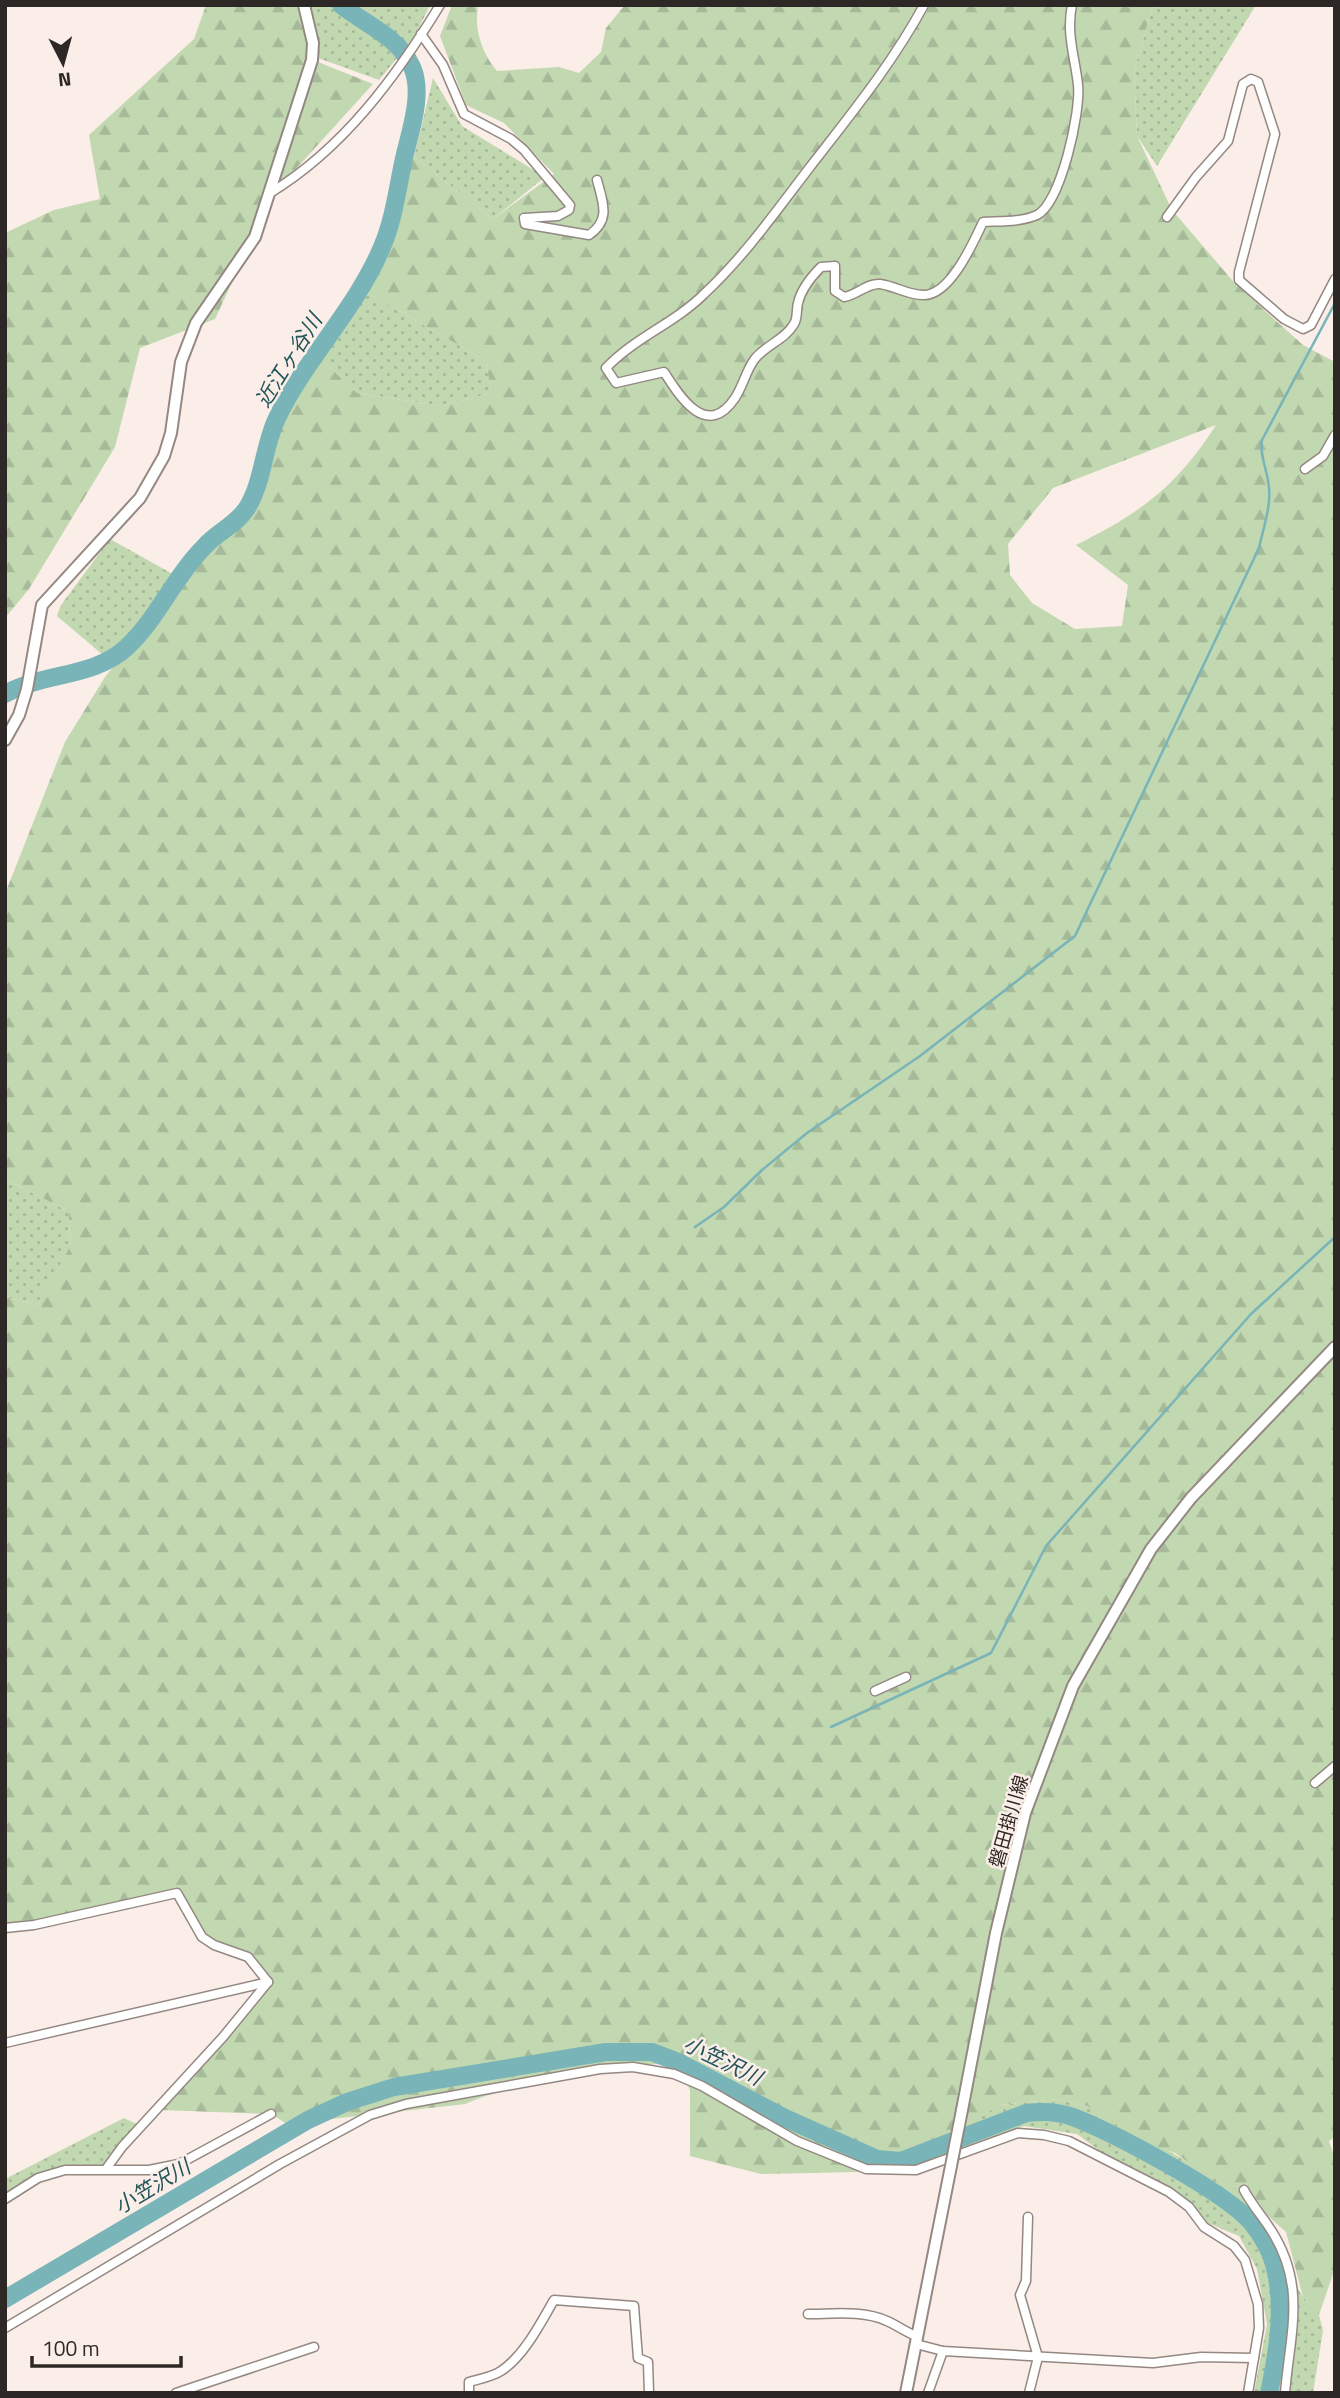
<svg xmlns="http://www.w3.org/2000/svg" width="1340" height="2398" font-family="'Titillium Web','Noto Sans JP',sans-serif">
<defs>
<pattern id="grass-dots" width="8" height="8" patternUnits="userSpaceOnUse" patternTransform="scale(1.75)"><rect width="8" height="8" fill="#c1d8b1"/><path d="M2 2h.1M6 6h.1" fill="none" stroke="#a6b998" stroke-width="1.8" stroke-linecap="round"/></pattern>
<pattern id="forest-firs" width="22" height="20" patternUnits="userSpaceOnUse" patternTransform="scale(1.75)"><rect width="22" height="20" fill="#c1d8b1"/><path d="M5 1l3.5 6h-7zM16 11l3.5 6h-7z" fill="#a6b998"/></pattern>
</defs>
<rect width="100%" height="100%" fill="#fbede7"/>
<g fill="url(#grass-dots)">
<polygon points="309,5 430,5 415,36 379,80 318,58"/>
<polygon points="1153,5 1256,5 1157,166 1137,136 1134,71"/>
<polygon points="433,78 462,126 545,177 493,219 414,157"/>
<polygon points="368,293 486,361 491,393 442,406 357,393 321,359"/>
<polygon points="110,539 187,582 116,666 57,616 61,605"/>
<polygon points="5,1179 68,1211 71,1246 37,1305 5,1297"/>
<polygon points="1057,2099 1087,2106 1239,2190 1303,2297 1319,2315 1323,2330 1313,2393 1254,2393 1267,2324 1257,2269 1239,2236 1198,2219 1177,2198 1127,2171 1077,2134 1024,2126 923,2160 970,2122 1000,2105"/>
<polygon points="124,2118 141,2126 109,2166 60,2166 5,2200 5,2179"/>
</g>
<g fill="url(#forest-firs)" fill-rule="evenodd">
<polygon points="206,5 297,5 313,60 373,84 274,193 215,319 140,348 115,447 29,589 5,618 5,233 54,210 100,199 89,135 194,39"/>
<path d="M452,5h26c-4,24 3,47 19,66l62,-4 20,6 22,-21 5,-24 19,-23h528l-19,66 3,65 35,74 60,70 32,30 39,35 32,17v1775l-6,4 6,18v109l-16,47 -16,-18 -17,-65 -47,-42 -34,-16 -30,-21 -26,-8 -62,-39 -30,-7 -57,6 -57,33 -37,33 -145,3 -71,-18v-66l-13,-28c-70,6 -146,15 -212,42l-178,20 -16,-10 -111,-4 108,-128 -18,-23 -48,-22 -25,-44 -172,35v-631l32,8 34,-60 -3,-34 -63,-32v-285l60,-152 40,-65 92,-112 62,-62 17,-70 14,-29 31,-45 36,34 85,13 49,-13 -5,-32 -118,-68 46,-136 79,62 61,-45 -50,-51 -38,-18 -26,-69zM1216,425c-39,61 -75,88 -140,120l52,40 -6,41 -47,3 -43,-26 -22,-28 -2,-31 45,-56z"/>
</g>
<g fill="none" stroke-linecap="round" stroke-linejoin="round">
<g stroke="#79b4b8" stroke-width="2.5">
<path d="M695,1227l29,-20 38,-37 45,-37 113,-77 155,-120 184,-388c4,-19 12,-41 10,-60 -1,-17 -10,-33 -7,-48l73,-137"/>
<polyline points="831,1727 991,1653 1046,1546 1251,1314 1335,1237"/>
</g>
<g stroke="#79b4b8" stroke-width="18">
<path d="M5,694c39,-22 89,-16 122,-47 31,-29 47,-70 77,-100 12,-14 33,-23 43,-39 17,-28 16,-61 30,-90 29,-60 79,-109 105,-171 13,-30 16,-65 24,-97 6,-24 17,-59 6,-83 -14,-31 -46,-42 -71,-62"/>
<path d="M5,2299l303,-179 39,-18 47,-15 212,-35h46l26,10 107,56 92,41 24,2 125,-48c16,-2 31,-2 47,4 41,16 151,74 179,106 6,8 15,22 19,32 16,43 7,95 -2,138"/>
</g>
<defs>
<g id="street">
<path d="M924,5c-32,59 -73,109 -114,162 -33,43 -66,90 -106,127 -29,29 -70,44 -98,74l10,15 48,-11c16,25 43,68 71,26 8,-12 11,-27 19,-38 11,-15 31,-20 40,-36 4,-6 2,-14 4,-21 3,-13 14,-27 23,-36l14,-1v25l9,6c13,-2 23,-14 36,-13 15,2 28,11 43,11 27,1 50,-52 60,-73 17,-1 39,0 54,-7 24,-12 44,-104 41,-130 -3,-28 -12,-51 -6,-80"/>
<path d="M421,34l22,31 21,49 47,25 13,11 46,55 -1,5 -11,6 -34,2 1,6 64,11c22,-15 14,-32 8,-55"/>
<path d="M270,193c73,-44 126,-116 170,-188"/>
<polyline points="1167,217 1196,177 1228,141 1243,84 1251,79 1258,82 1275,134 1239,272 1239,280 1284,319 1303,329 1311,325 1335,279"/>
<polyline points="1305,469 1323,456 1335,435"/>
<polyline points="875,1691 906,1677"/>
<polyline points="1315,1783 1335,1766"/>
<polyline points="5,1928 34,1925 177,1893 202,1937 214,1945 248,1957 268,1982"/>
<polyline points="5,2043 268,1982"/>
<polyline points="106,2169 122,2147 223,2037 268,1982"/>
<path d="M1244,2190c8,15 18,26 27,40 36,56 19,103 14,163"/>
<polyline points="5,2199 38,2178 65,2170 149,2170 179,2164 271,2114"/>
<polyline points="1028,2217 1026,2281 1020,2295 1038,2357 1029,2393"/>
<path d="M808,2314c25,0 55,-4 79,7 11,5 19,11 31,16"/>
<polyline points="5,2328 280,2164 370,2115 406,2104 600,2069 633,2067 674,2074 702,2086 797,2141 866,2169 916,2170 1018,2133 1044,2135 1069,2141 1169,2192 1189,2207 1204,2227 1234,2246 1245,2260 1258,2304 1259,2328 1248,2393"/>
<polyline points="916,2344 943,2351 1153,2363 1201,2357 1254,2358"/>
<polyline points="176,2393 314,2347"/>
<path d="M469,2393v-11c10,-3 23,-5 32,-11 23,-15 39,-47 53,-71l80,6 4,52 10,4 1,31"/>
<polyline points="928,2393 943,2351"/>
</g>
<g id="secondary">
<polyline points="5,740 19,715 27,689 42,605 140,498 164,456 171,433 181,362 196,323 255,237 312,60 313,43 304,5"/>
<polyline points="962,2110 996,1933 1025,1813 1073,1686 1151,1549 1191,1498 1335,1347"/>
<polyline points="906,2393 951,2166"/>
</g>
</defs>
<use href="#street" stroke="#948882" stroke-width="11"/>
<use href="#secondary" stroke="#948882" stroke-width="14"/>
<use href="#street" stroke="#fff" stroke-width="8"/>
<use href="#secondary" stroke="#fff" stroke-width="10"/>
<defs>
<polyline id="secondary-bridge" points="951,2166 962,2110"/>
</defs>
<use href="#secondary-bridge" stroke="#948882" stroke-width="14" stroke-linecap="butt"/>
<use href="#secondary-bridge" stroke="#fff" stroke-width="10"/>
</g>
<g text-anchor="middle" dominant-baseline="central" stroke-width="5" stroke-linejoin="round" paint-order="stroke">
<g font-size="19" fill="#2d2825" stroke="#fbede7">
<text transform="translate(1008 1821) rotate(-74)">磐田掛川線</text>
</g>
<g font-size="21" font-style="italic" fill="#215559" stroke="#fbede7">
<text transform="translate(288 360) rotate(-58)">近江ヶ谷川</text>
<text transform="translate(723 2060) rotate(26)">小笠沢川</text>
<text transform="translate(152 2186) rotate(-31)">小笠沢川</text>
</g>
</g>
<rect width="1340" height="2398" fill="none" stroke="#2d2825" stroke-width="14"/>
<g transform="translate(63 63) rotate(174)" stroke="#fbede7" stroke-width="5" paint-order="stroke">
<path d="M0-5L12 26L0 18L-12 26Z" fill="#2d2825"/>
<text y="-10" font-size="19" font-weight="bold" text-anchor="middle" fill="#2d2825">N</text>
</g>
<path d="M32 2356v10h149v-10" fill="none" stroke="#2d2825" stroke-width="3.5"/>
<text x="42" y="2356" font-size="21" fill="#2d2825" stroke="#fbede7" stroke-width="5" paint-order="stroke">100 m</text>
</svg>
